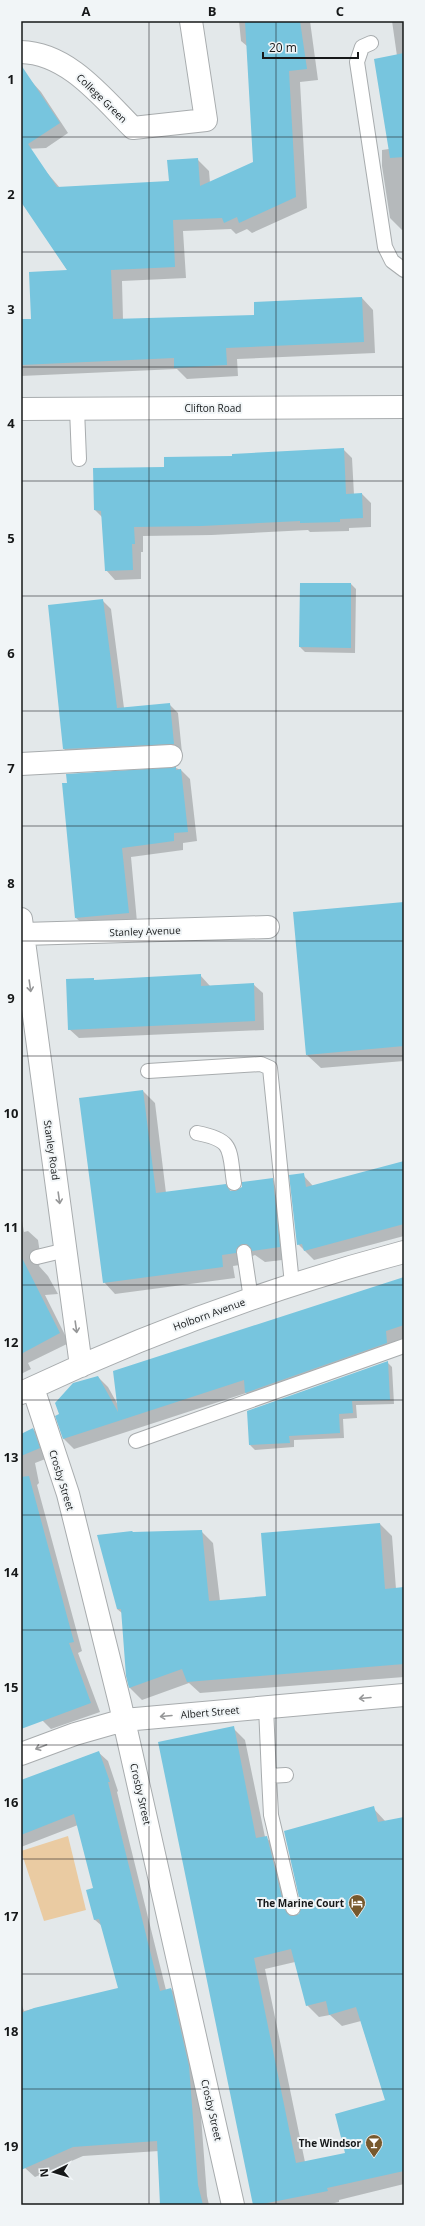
<svg xmlns="http://www.w3.org/2000/svg" width="425" height="2226" font-family="'Open Sans',sans-serif">
<rect width="100%" height="100%" fill="#e3e8ea"/>
<path fill="#eacba2" d="M68,1836L86,1910L44,1921L21,1851Z"/>
<path fill="#0003" fill-rule="evenodd" d="M239,21H310L318,80L300,82L307,208L252,233L247,229L236,234L231,229L183,231L186,278L122,281L123,320L255,316L362,298L373,310L375,353L237,359L238,376L187,379L177,369L21,376V320H32L68,271L21,200V177L43,168L60,188L170,182L198,160L209,171L210,183L254,163L247,46L241,41Z
M392,21H404V229L402,230L390,218L382,166V150L389,149L397,56Z
M32,82L41,92L68,133L46,148L25,149L21,145V90Z
M343,449L352,458L354,495L362,494L371,503V527L349,528V531L310,532L308,530L212,535L143,536V552H141V579L115,580L106,570L102,517L95,510L165,468L233,457Z
M351,584L356,589L355,653L305,652L300,647Z
M102,600L111,609L124,708L169,704L178,713L182,753L73,758L64,749Z
M176,768L181,770L190,779L197,841L183,843V850L131,857L137,922L86,927L76,918L63,784Z
M404,903V1061L321,1068L307,1055Z
M200,975L210,986L253,984L263,993L264,1030L79,1038L69,1029L93,979L95,981Z
M143,1091L155,1103L166,1193L225,1185L232,1192H236L243,1187L272,1179L284,1190L291,1259L265,1262L255,1255L250,1257L247,1264L233,1266L235,1278L115,1294L104,1282Z
M404,1162V1236L314,1260L298,1244L303,1175L313,1186Z
M21,1215L24,1232L28,1231L38,1240L41,1260L39,1266L48,1276L58,1294L45,1295L69,1343L28,1363L31,1369L21,1374Z
M404,1278V1338L396,1341L397,1353L256,1403L246,1393L74,1449L64,1439L57,1417L98,1377L108,1387L118,1405Z
M387,1362L392,1367L394,1404L356,1405L357,1418L343,1419L344,1438L294,1440V1447L255,1450L250,1445Z
M33,1429L42,1438L48,1458L35,1463L39,1483L37,1485L82,1651L78,1653L100,1712L51,1729L42,1720L21,1640V1436Z
M380,1524L392,1536L396,1589L404,1588V1677L200,1693L189,1683L142,1700L130,1688L127,1676L122,1613L117,1609L134,1533L201,1531L213,1543L220,1601L268,1597Z
M233,1728L245,1740L265,1837L279,1849L295,1916L300,1915L373,1808L386,1822L404,1818V2184L339,2200V2202L326,2205H254ZM295,1962L307,2005L319,2017L330,2015L342,2026L361,2021L386,2101L346,2154L305,2162L265,1969Z
M98,1752L108,1761L118,1791L117,1792L166,1990L171,1989L180,1998L198,2076L207,2196L209,2205H161L159,2151L83,2156L35,2177L25,2168L21,2157V2003L24,2011L119,1989L102,1926L95,1920L94,1888L78,1825L21,1847V1781Z"/>
<path fill="#77c5de" fill-rule="evenodd" d="M245,21H300L307,69L289,71L296,197L239,223L237,217L224,223L222,218L173,220L175,267L111,270L113,319L254,315V302L362,297L364,342L226,348L227,365L174,368V358L21,365V319H31L29,272L67,270L21,202V65L60,123L28,144L57,187L169,181L167,160L198,158L200,186L253,162Z
M404,53V157L390,158L374,59Z
M344,448L346,494L362,493L363,518L340,519V522L300,523V521L202,526L134,527L135,544H132L133,570L105,571L101,511L94,510L93,468L164,467V457L232,456V454Z
M300,583H351V648L299,647Z
M103,599L117,708L170,703L174,744L63,749L48,605Z
M176,767V770L181,769L188,832L174,833V841L122,848L129,913L75,918L62,783H67L66,774Z
M404,902V1046L306,1055L293,912Z
M201,974V986L254,983L255,1021L68,1030L66,979L94,978V980Z
M143,1090L156,1193L226,1184L230,1191H235L242,1187V1182L273,1178L280,1247L252,1251L247,1244H242L236,1249V1253L222,1255L223,1267L103,1283L79,1098Z
M404,1161V1224L304,1251L302,1244L297,1245L289,1175L304,1173L306,1187Z
M21,1256L60,1333L21,1354Z
M404,1277V1325L386,1331L387,1343L245,1393L244,1380L63,1439L55,1416L59,1414L55,1403L73,1383L98,1376L118,1412L113,1371Z
M388,1361L390,1400L352,1401L353,1413L339,1414L340,1433L289,1436L290,1443L249,1445L247,1411Z
M33,1428L40,1448L21,1456V1434Z
M29,1476L74,1642L69,1643L91,1703L21,1729V1477Z
M380,1523L385,1589L404,1587V1664L187,1682L182,1669L129,1688L126,1676L121,1609H117L97,1535L132,1531L133,1532L202,1530L209,1601L266,1596L261,1533Z
M234,1726L256,1838L267,1836L285,1910L290,1916L299,1914L301,1906L284,1831L374,1806L378,1822L404,1817V2171L327,2188L328,2191L257,2205H253L158,1742ZM291,1949L306,2006L326,2001L329,2015L356,2007L385,2100L335,2114L345,2153L296,2163L254,1958Z
M99,1751L110,1782H108L160,1991L171,1988L189,2066L198,2185L203,2205H160L157,2141L73,2147L21,2170V2013L34,2008L118,1988L99,1919L94,1920L86,1890L93,1888L74,1814L21,1835V1780Z"/>
<g fill="none" stroke-linecap="round" stroke-linejoin="round">
<defs>
<path id="lane" d="M371,43L362,47L357,62L385,247L392,261L404,270
M77,409L79,459
M148,1071L261,1064L270,1068L292,1284
M197,1133C234,1140 229,1149 234,1183
M244,1252L251,1299
M37,1257L66,1250
M136,1441L404,1346
M266,1707L269,1776L286,1775
M269,1776L271,1815L293,1908"/>
<path id="street" d="M21,52C68,53 102,97 133,128L206,120L191,21
M21,409L404,407
M21,764L171,756
M21,919L81,1366
M23,934L268,927
M33,1388L68,1494L120,1703L233,2205
M21,1393C144,1335 272,1287 404,1252
M21,1754L75,1734L124,1720L404,1695"/>
</defs>
<use href="#lane" stroke="#a8acae" stroke-width="16"/>
<use href="#street" stroke="#a8acae" stroke-width="24"/>
<use href="#lane" stroke="#fff" stroke-width="14"/>
<use href="#street" stroke="#fff" stroke-width="22"/>
</g>
<defs><path id="oneway-shaft" d="M-6 0H5M1.5-3L5.5 0L1.5 3" fill="none" stroke-width="1.6" stroke-linecap="round" stroke-linejoin="round"/></defs>
<g stroke="#969798">
<use href="#oneway-shaft" transform="translate(30 986) rotate(82)"/>
<use href="#oneway-shaft" transform="translate(59 1198) rotate(82)"/>
<use href="#oneway-shaft" transform="translate(76 1327) rotate(82)"/>
<use href="#oneway-shaft" transform="translate(365 1698) rotate(175)"/>
<use href="#oneway-shaft" transform="translate(166 1716) rotate(175)"/>
<use href="#oneway-shaft" transform="translate(41 1747) rotate(159)"/>
</g>
<path fill="none" stroke="#161819" stroke-width="1" stroke-opacity="0.55" d="M149,21V2205M276,21V2205M21,137H404M21,252H404M21,367H404M21,481H404M21,596H404M21,711H404M21,826H404M21,941H404M21,1056H404M21,1170H404M21,1285H404M21,1400H404M21,1515H404M21,1630H404M21,1745H404M21,1859H404M21,1974H404M21,2089H404"/>
<defs>
<symbol id="hotel-pin" viewBox="-11 -11 22 30"><path d="M0 17L-7.5 6A9.5 9.5 0 1 1 7.5 6Z" fill="#77592d" stroke="#f1f5f7"/><path d="M-6-4.5h1.5V1H6V5H4.5V3h-9V5H-6ZM-4 0a1.8 1.8 0 1 1 3.6 0ZM.5 0V-2.5h3Q6-2.5 6 0Z" fill="#fff"/></symbol>
<symbol id="bar-pin" viewBox="-11 -11 22 30"><path d="M0 17L-7.5 6A9.5 9.5 0 1 1 7.5 6Z" fill="#77592d" stroke="#f1f5f7"/><path d="M-6-5H6L.8 .8V4.5H3.5V6h-7V4.5H-.8V.8Z" fill="#fff"/></symbol>
</defs>
<g fill-rule="evenodd">
<use href="#hotel-pin" x="347" y="1893" width="20" height="27"/>
<use href="#bar-pin" x="364" y="2133" width="20" height="27"/>
</g>
<g text-anchor="middle" dominant-baseline="central" stroke-width="4" stroke-linejoin="round" paint-order="stroke">
<g font-size="10" fill="#161819" stroke="#f1f5f7">
<text transform="translate(102 98) rotate(44)">College Green</text>
<text x="213" y="408">Clifton Road</text>
<text transform="translate(145 931) rotate(-2)">Stanley Avenue</text>
<text transform="translate(52 1150) rotate(82)">Stanley Road</text>
<text transform="translate(209 1314) rotate(-20)">Holborn Avenue</text>
<text transform="translate(62 1480) rotate(73)">Crosby Street</text>
<text transform="translate(210 1712) rotate(-5)">Albert Street</text>
<text transform="translate(141 1794) rotate(77)">Crosby Street</text>
<text transform="translate(212 2110) rotate(77)">Crosby Street</text>
</g>
<g font-size="10" font-weight="bold" fill="#161819" stroke="#f1f5f7" text-anchor="end">
<text x="344" y="1903">The Marine Court</text>
<text x="361" y="2143">The Windsor</text>
</g>
</g>
<rect width="425" height="2226" fill="none" stroke="#f1f5f7" stroke-width="44"/>
<g transform="translate(54 2172) rotate(265)" stroke="#f1f5f7" stroke-width="3" paint-order="stroke">
<path d="M0-3L7 15L0 10L-7 15Z" fill="#161819"/>
<text y="-6" font-size="11" font-weight="bold" text-anchor="middle" fill="#161819">N</text>
</g>
<path d="M263 52v6h95v-6" fill="none" stroke="#161819" stroke-width="2"/>
<text x="269" y="52" font-size="12" fill="#161819" stroke="#f1f5f7" stroke-width="3" paint-order="stroke">20 m</text>
<rect x="22" y="22" width="381" height="2182" fill="none" stroke="#161819" stroke-width="1.5"/>
<g font-size="13" text-anchor="middle" font-weight="bold" fill="#161819">
<text x="86" y="16">A</text>
<text x="212" y="16">B</text>
<text x="340" y="16">C</text>
<text x="11" y="84">1</text>
<text x="11" y="199">2</text>
<text x="11" y="314">3</text>
<text x="11" y="428">4</text>
<text x="11" y="543">5</text>
<text x="11" y="658">6</text>
<text x="11" y="773">7</text>
<text x="11" y="888">8</text>
<text x="11" y="1003">9</text>
<text x="11" y="1118">10</text>
<text x="11" y="1232">11</text>
<text x="11" y="1347">12</text>
<text x="11" y="1462">13</text>
<text x="11" y="1577">14</text>
<text x="11" y="1692">15</text>
<text x="11" y="1807">16</text>
<text x="11" y="1921">17</text>
<text x="11" y="2036">18</text>
<text x="11" y="2151">19</text>
</g>
</svg>
